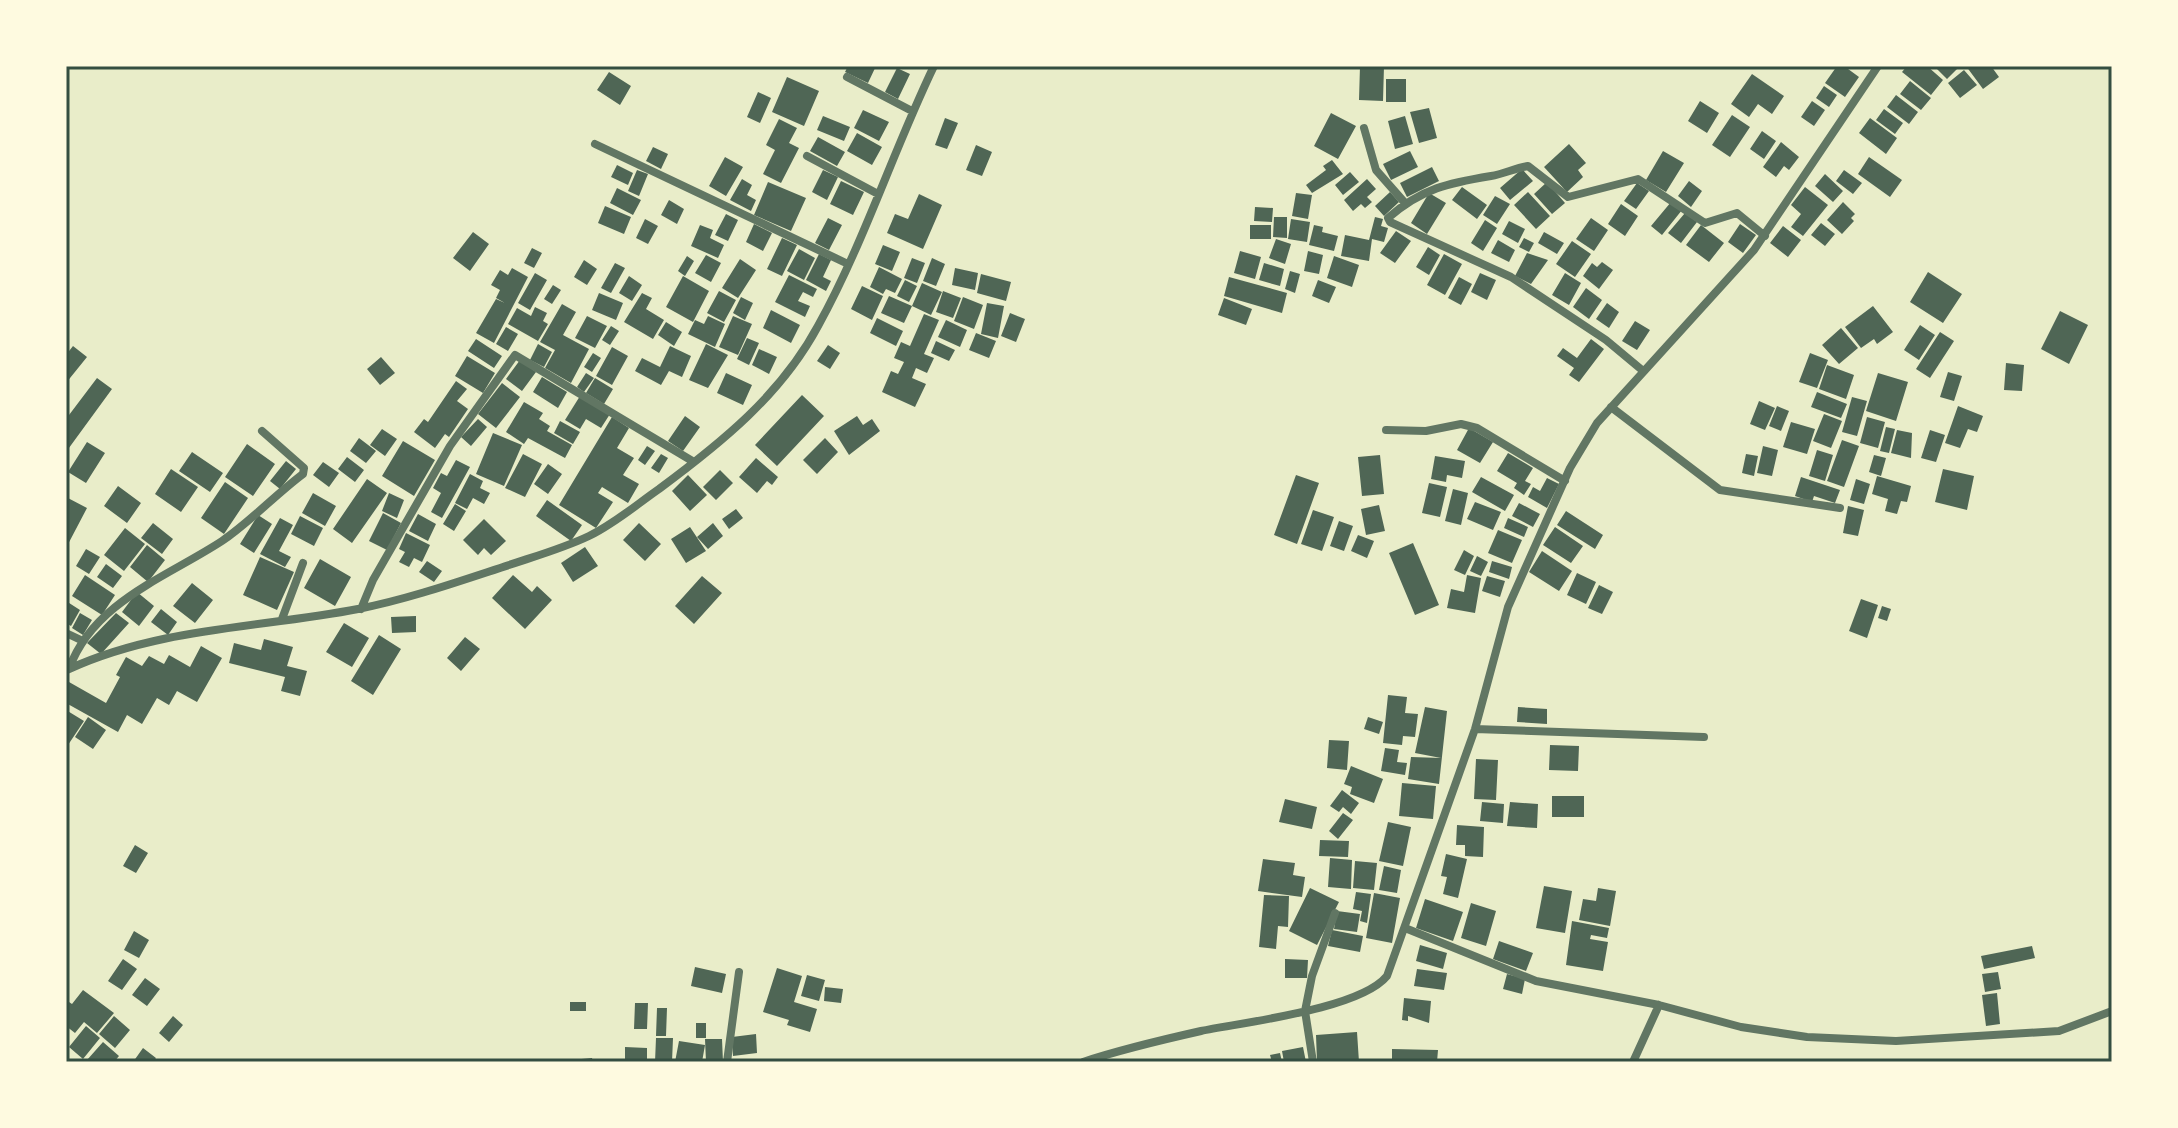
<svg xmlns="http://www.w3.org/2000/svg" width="2178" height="1128" font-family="'IBM Plex Serif',serif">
<rect width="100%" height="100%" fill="#e9edc9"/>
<path fill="#4f6655" d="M848,66H876L868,83L845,72Z
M1360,66H1384L1383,101L1359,100Z
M1837,66H1844L1859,77L1845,97L1825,83Z
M1907,66H1927L1943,80L1931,95L1902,72Z
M1934,66H1960L1947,79Z
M1966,66H1991L1999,77L1983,89Z
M897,68L910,74L898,99L885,92Z
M1964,70L1977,85L1960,98L1948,83Z
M609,72L631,86L620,105L597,90Z
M1752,74L1784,96L1772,114L1758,104L1749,117L1731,104Z
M787,77L819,91L804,126L772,112Z
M1386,79H1406V102H1386Z
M1910,81L1931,98L1921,110L1900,94Z
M1824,86L1837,95L1829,107L1816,98Z
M758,92L771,98L760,123L747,117Z
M1896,95L1918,112L1909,124L1887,107Z
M1700,101L1719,113L1707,133L1688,121Z
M1812,101L1825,110L1814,126L1801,117Z
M1429,108L1437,138L1419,143L1410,112Z
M1884,109L1903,123L1895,134L1876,120Z
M863,110L889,122L879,141L854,128Z
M1331,113L1356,126L1338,159L1314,146Z
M1732,115L1750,127L1730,157L1712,145Z
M823,116L850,127L844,141L817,130Z
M1405,116L1413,144L1395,149L1388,121Z
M945,118L958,123L947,149L935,145Z
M1870,118L1897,138L1886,154L1859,133Z
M779,119L797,128L789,143L799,148L781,183L763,174L775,150L766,145Z
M1762,131L1776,141L1764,159L1750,149Z
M857,133L882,147L872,165L847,151Z
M818,137L845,152L837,166L810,151Z
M1781,142L1799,157L1789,170L1784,166L1776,177L1763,167Z
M1569,144L1586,163L1578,170L1583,177L1567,192L1544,167Z
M976,145L992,152L982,176L966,170Z
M653,147L668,154L661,169L646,161Z
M1410,151L1418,167L1391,180L1383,164Z
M1663,151L1684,163L1666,192L1646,180Z
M725,157L743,167L726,196L709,186Z
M1869,157L1902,180L1890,197L1858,174Z
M1332,160L1343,174L1312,193L1306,185L1326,170L1323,166Z
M617,165L633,173L628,185L611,177Z
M1432,167L1439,181L1407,197L1400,183Z
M1522,169L1533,181L1510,200L1500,188Z
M637,170L648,174L639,196L628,191Z
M823,170L838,177L827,200L812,192Z
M1844,170L1862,183L1853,194L1836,181Z
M1350,172L1359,182L1343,195L1335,185Z
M1825,174L1843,191L1833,202L1815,186Z
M742,179L752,185L747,195L756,200L751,211L730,200Z
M1367,179L1376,189L1367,197L1372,202L1365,208L1361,204L1353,211L1344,200Z
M841,181L864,192L853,215L830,204Z
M1689,181L1702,191L1691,207L1678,196Z
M768,182L806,198L791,231L754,215Z
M1547,182L1565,203L1552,214L1534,194Z
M1637,183L1649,191L1636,209L1624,201Z
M1462,187L1487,205L1477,219L1452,200Z
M1805,187L1828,205L1803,236L1791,227L1801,214L1791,205Z
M617,188L641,200L633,215L610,203Z
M1390,192L1399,202L1384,216L1375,206Z
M1528,192L1550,216L1536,229L1514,205Z
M1296,193L1312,195L1308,219L1292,216Z
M1429,193L1446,203L1427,234L1411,223Z
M919,194L942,205L923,249L887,233L895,214L908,219Z
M1495,196L1510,204L1497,224L1483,215Z
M669,200L684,209L677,224L661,215Z
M1671,202L1682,210L1662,235L1651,226Z
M1843,202L1855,214L1851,218L1854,221L1842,234L1827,220Z
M1621,204L1638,216L1625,236L1608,224Z
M605,206L631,217L624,234L598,223Z
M1255,207L1273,208L1272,222L1254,221Z
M1685,213L1697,222L1681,243L1668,233Z
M726,214L738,220L728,241L715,235Z
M1274,217H1287V238L1273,237Z
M1375,217L1383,219L1381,226L1388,228L1384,242L1372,239L1369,261L1341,256L1345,235L1369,240Z
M828,218L842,225L829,250L815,243Z
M1591,218L1608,230L1594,251L1576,239Z
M645,219L658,226L648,244L636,238Z
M1291,219L1310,222L1307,242L1288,239Z
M1485,220L1497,228L1483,251L1471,243Z
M1509,221L1525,229L1518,243L1502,234Z
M1821,223L1835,234L1825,246L1811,235Z
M754,224L772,233L763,251L746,242Z
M1740,224L1756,235L1743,253L1728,242Z
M700,225L713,230L710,238L724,245L718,258L691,246Z
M1250,225H1271V239H1250Z
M1314,225L1323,227L1322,232L1338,236L1334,251L1309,245Z
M1701,225L1724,243L1709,262L1686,245Z
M1783,226L1801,240L1788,257L1770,243Z
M1396,231L1411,241L1395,263L1380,253Z
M473,232L489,244L470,271L453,258Z
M1544,232L1564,243L1557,254L1538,243Z
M782,238L797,245L782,276L767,269Z
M1524,238L1534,243L1529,252L1519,247Z
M1276,239L1291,244L1285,264L1269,258Z
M1498,240L1515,250L1509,262L1491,253Z
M1572,241L1591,254L1575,277L1556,264Z
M883,245L900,252L892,271L875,264Z
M1428,247L1440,255L1429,275L1416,267Z
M532,248L542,253L534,268L524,263Z
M799,249L815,258L804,280L787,271Z
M1240,251L1261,257L1255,279L1234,273Z
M1308,251L1323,255L1319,274L1304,271Z
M1527,253L1548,260L1531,284L1515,276Z
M819,254L831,260L823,277L831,281L826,291L806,280Z
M1444,254L1462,264L1445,295L1427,285Z
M706,255L721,263L711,282L695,273Z
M687,256L694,261L685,276L678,271Z
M1334,256L1359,265L1352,287L1327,278Z
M912,258L925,263L917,283L904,278Z
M932,258L945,264L936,286L923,281Z
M740,259L756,270L738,298L722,288Z
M584,260L597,269L587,285L574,277Z
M1602,262L1613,270L1599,289L1583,276L1592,263L1597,267Z
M615,263L625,268L611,293L601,288Z
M1264,263L1284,269L1280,286L1259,280Z
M879,267L902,279L895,293L886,289L883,294L870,287Z
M512,268L528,277L494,343L476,333L496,299L505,303L496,298L500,290L491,285L500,270L508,275Z
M955,268L978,273L975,290L952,285Z
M1290,271L1300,274L1295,293L1285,289Z
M1928,272L1962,294L1943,323L1910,302Z
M535,273L547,280L530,310L518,303Z
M1480,273L1496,280L1487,300L1471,292Z
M1565,273L1581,283L1569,305L1552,295Z
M981,274L1011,282L1006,301L977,293Z
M789,275L817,289L813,297L803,292L798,301L810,306L805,317L775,302Z
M629,276L642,285L632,301L619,293Z
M683,276L709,291L693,322L666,307Z
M1229,277L1287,293L1282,313L1224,296Z
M1459,277L1472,284L1461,305L1448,298Z
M905,280L917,286L909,302L897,296Z
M1318,280L1336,287L1329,303L1312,296Z
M922,283L942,292L931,315L912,306L904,323L881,313L889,296L912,306Z
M553,285L561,290L552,304L544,299Z
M862,286L883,296L872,320L851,309Z
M1586,288L1602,300L1589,319L1573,307Z
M719,291L736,300L724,322L707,313Z
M943,291L961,298L953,318L936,312Z
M599,293L623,303L616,320L592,310Z
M642,293L652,298L646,309L664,320L653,339L624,322Z
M741,297L753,303L745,320L733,313Z
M963,297L983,305L974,329L954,321Z
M1224,298L1252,309L1246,325L1218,315Z
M987,303L1004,306L998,338L981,334Z
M1607,303L1619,312L1609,328L1596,319Z
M562,304L576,312L563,335L589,349L571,383L545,368L555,350L540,342Z
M1873,306L1893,332L1877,344L1874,339L1861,348L1845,327Z
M535,307L547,313L543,321L548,324L538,341L508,324L517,308L531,316Z
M771,310L800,325L791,343L763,328Z
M2060,311L2088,325L2069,364L2041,349Z
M1010,313L1025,319L1016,342L1001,336Z
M924,314L939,320L924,354L934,358L927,373L916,368L912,378L926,384L915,407L882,392L891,371L898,374L904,362L894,358L901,342L910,346Z
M587,316L607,326L595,348L575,338Z
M708,316L725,324L715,347L688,334L695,320L704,324Z
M733,316L752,324L738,355L719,347Z
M877,318L903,331L896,346L870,333Z
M946,320L967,330L960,347L938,337Z
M1635,321L1650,330L1637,350L1622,341Z
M666,322L682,332L674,346L658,335Z
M1920,325L1935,335L1919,360L1904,350Z
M611,326L619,331L610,345L602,340Z
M506,327L518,334L508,351L496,344Z
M1841,328L1858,348L1839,364L1822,345Z
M1940,332L1954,341L1930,378L1916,369Z
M976,333L996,341L989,358L969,350Z
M747,338L759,343L749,365L737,359Z
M476,339L502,356L494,368L468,351Z
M1591,339L1604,349L1579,382L1569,375L1574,368L1557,356L1563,348L1577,358Z
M936,341L955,350L949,361L931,353Z
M538,344L552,352L544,367L530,360Z
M706,344L728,355L708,388L689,380Z
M828,345L840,353L830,369L817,361Z
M73,346L87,357L66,383V355Z
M670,346L691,356L682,377L669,371L661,385L635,371L642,358L660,367Z
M612,347L628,356L612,385L596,376Z
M759,349L777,357L769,374L752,365Z
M593,353L601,358L592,372L584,367Z
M1810,353L1828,360L1817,388L1799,382Z
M467,356L495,373L483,393L455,376Z
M381,357L395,373L380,385L367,369Z
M520,360L536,372L522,391L506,379Z
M2006,363L2024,365L2022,391L2004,390Z
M1827,365L1854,375L1846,399L1819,389Z
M1948,372L1962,376L1954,401L1940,397Z
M586,373L594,378L584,392L577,387Z
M726,373L752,385L743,405L717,393Z
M1878,373L1908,382L1896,421L1866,411Z
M542,377L567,392L558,408L533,392Z
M97,378L112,389L66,452V419Z
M595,378L613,389L604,404L586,393Z
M456,381L467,389L457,401L468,409L449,437L445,434L435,448L414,432L424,419L428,422Z
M502,383L520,397L496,428L478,414Z
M1817,392L1847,404L1841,418L1811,407Z
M802,395L824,416L777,466L755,445Z
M580,396L610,414L601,428L586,419L580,429L565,420Z
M1852,397L1867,401L1857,436L1842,432Z
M1759,401L1775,408L1765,430L1750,424Z
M524,402L543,413L539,419L550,426L547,431L572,445L565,458L528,438L524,444L506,432Z
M1777,406L1789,411L1781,431L1769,426Z
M1958,406L1983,416L1977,432L1968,429L1960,448L1945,443Z
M1824,414L1842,421L1831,448L1813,441Z
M685,416L700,427L683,451L668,441Z
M857,416L863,425L872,419L880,431L849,455L834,431Z
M612,417L629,428L617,448L634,458L623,475L639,484L628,503L602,487L598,493L613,502L596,528L559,505Z
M1867,417L1885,422L1878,448L1860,443Z
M478,419L487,427L471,446L461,437Z
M560,421L580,432L573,444L554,433Z
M1791,422L1815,429L1807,454L1783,447Z
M1886,427L1895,429L1889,453L1880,451Z
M1469,428L1493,442L1480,463L1457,450Z
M382,429L397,439L385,456L370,445Z
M1897,430L1912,433L1911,458L1891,453Z
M1930,430L1945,435L1936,462L1921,458Z
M493,433L522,445L504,486L476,474Z
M359,438L376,451L366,463L350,451Z
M825,438L838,452L817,474L803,460Z
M1842,440L1859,446L1844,487L1827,481Z
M403,441L435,460L414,496L382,476Z
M87,442L105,453L86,483L68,472Z
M247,444L275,464L253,496L225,477Z
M647,446L655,451L645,465L638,460Z
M1763,446L1778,450L1772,476L1757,473Z
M1817,450L1833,455L1825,481L1809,476Z
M192,452L223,473L210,492L179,471Z
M1508,453L1533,468L1525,481L1531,484L1524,495L1514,488L1517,483L1497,471Z
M523,454L542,464L525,497L505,488Z
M661,454L668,458L659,473L651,468Z
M1746,454L1758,456L1754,476L1742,473Z
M1380,455L1384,494L1362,496L1358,457Z
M1874,455L1886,458L1881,476L1869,472Z
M1435,456L1465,461L1462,478L1447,475L1446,482L1431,479Z
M347,457L364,470L355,482L338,469Z
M756,458L778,477L772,485L767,481L757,493L739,477Z
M456,460L470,467L442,518L431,512L441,493L433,488L441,473L447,476Z
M286,461L296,469L280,489L270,481Z
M323,462L339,473L329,487L313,475Z
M548,464L562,474L548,494L534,484Z
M171,469L198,487L181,512L155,494Z
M1943,469L1974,476L1967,510L1935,502Z
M720,470L733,483L716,500L703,487Z
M470,474L483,481L480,488L490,493L484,504L473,498L467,509L455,503Z
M688,475L707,495L690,511L672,491Z
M1296,475L1319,483L1297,544L1274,535Z
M1877,476L1911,486L1907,502L1901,501L1897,514L1885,511L1888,499L1872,494Z
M1481,477L1514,495L1505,511L1472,492Z
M1801,477L1840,490L1835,503L1814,496L1812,502L1795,496Z
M1547,478L1559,484L1547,508L1528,497L1533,487L1540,491Z
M367,479L387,493L352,543L333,529Z
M1856,479L1870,484L1864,504L1850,500Z
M225,482L248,498L224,534L201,518Z
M1429,483L1447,487L1440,517L1422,513Z
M118,486L141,503L127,523L104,506Z
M1453,489L1468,493L1461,525L1445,521Z
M313,493L336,506L325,526L302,513Z
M389,493L404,500L397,518L382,511Z
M66,497L87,508L66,548Z
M547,500L582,525L571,541L536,516Z
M1475,502L1501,512L1493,530L1467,519Z
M1519,503L1540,514L1533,527L1512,516Z
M455,504L466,511L454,531L443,524Z
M1379,505L1385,531L1366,535L1361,509Z
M1848,506L1864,510L1858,536L1843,533Z
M736,509L743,518L729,529L722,519Z
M1313,510L1334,517L1322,551L1301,544Z
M1566,511L1603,535L1595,549L1557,525Z
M383,513L401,523L387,550L369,541Z
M418,514L436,524L428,541L409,531Z
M258,515L272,524L254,553L240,544Z
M300,516L323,528L314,546L291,534Z
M280,518L293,525L279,551L291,557L285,567L260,554Z
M1508,518L1528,527L1524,537L1504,528Z
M484,519L506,541L491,555L484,548L478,555L463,540Z
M1339,521L1353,526L1344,551L1330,546Z
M153,523L173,539L162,554L141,538Z
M639,523L661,544L645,561L623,540Z
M713,523L723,536L708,549L697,537Z
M690,527L706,551L686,563L671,539Z
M1555,527L1583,546L1571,563L1543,545Z
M125,528L145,544L124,571L104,555Z
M1498,530L1522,540L1512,563L1488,553Z
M406,533L430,545L422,562L414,558L409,567L399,562L405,552L399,549Z
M1358,535L1374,541L1367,558L1351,551Z
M1413,543L1439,605L1415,615L1389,553Z
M147,545L165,560L148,582L130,567Z
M585,547L598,566L573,582L561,563Z
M86,549L100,557L89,574L76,566Z
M1464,550L1474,556L1465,575L1454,570Z
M1542,551L1572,571L1559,591L1529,572Z
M1477,556L1488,562L1481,576L1470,571Z
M260,557L294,572L277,610L243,595Z
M320,559L351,577L335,606L304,588Z
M427,561L442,571L434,582L419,572Z
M1492,561L1512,567L1509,579L1489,572Z
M106,564L122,576L113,588L97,577Z
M1577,573L1596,582L1586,604L1567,595Z
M85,575L115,595L102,615L72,596Z
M513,575L532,592L537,586L552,600L525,629L492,598Z
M1467,575L1481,578L1475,613L1447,608L1451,589L1464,592Z
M702,576L722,593L694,624L675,606Z
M1487,576L1505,581L1500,597L1482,591Z
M192,583L213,600L195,623L173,606Z
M1599,585L1613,592L1602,614L1588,608Z
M137,592L154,606L139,626L122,612Z
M1861,599L1878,605L1867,638L1849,631Z
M66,601L80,610L71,626L66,623Z
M1882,606L1891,609L1887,621L1878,618Z
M161,609L177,622L168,635L151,622Z
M80,613L92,620L83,635L72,628Z
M116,613L129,623L101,654L87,643Z
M416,616V632L392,633L391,617Z
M344,623L369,638L352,667L326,652Z
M379,635L401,649L373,695L351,681Z
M465,637L480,649L461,671L447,658Z
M264,639L293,647L287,666L307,671L300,696L281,691L285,677L229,663L234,643L261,650Z
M201,646L222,658L197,702L177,691L169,705L157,698L142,724L127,715L118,732L66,703L69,682L106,703L120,677L116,675L126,657L142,666L149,656L164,664L169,655L190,667Z
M1388,695L1407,697L1405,713L1418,714L1415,737L1403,736L1402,745L1383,743Z
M1425,707L1447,711L1439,784L1408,779L1411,757L1441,758L1415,753Z
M1518,707L1547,709V724L1517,722Z
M66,710L84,721L66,748Z
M88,717L106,730L93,749L75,737Z
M1368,717L1383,722L1379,734L1364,729Z
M1329,740L1349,741L1347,770L1327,768Z
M1550,745L1579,746L1578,771L1549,770Z
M1385,748L1399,750L1397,762L1407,763L1405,775L1381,771Z
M1476,759L1498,760L1496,800L1474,799Z
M1351,766L1383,779L1374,803L1350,794L1352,787L1344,784Z
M1402,783L1436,786L1433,819L1399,816Z
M1342,790L1359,803L1351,814L1343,807L1339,812L1330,806Z
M1552,796H1584V817H1552Z
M1285,799L1317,807L1312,829L1279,822Z
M1482,802L1504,804L1503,823L1480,821Z
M1510,802L1538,804L1537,828L1507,826Z
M1343,813L1353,820L1338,839L1329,831Z
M1388,822L1411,827L1403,866L1379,861Z
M1457,825L1484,827L1483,857L1465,856V845H1456Z
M1320,840L1349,841L1348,857L1319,856Z
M135,845L148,853L136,873L123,866Z
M1446,854L1467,859L1458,898L1443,894L1447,877L1441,876Z
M1330,858L1352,860L1351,889L1328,887Z
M1263,859L1295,863L1293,875L1305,877L1302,897L1258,891Z
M1355,861L1377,863L1374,890L1353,888Z
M1384,866L1401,870L1397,893L1379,890Z
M1544,886L1572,891L1565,933L1536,928Z
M1310,888L1339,902L1317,945L1289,931Z
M1598,888L1616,891L1610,926L1579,920L1583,899L1596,901Z
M1356,892L1371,894L1367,923L1360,921L1362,911L1353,909Z
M1374,893L1400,898L1392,943L1366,938Z
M1264,895L1289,896L1288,927L1278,926L1276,949L1259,947Z
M1425,899L1463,912L1453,941L1416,928Z
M1471,903L1496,911L1486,946L1461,938Z
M1337,911L1360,914L1357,932L1334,929Z
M1572,921L1609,928L1607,938L1591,935L1590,939L1608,942L1603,971L1566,965Z
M1332,930L1363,936L1360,952L1328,946Z
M134,931L149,940L139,958L124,950Z
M1499,941L1533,953L1526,971L1493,959Z
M1420,945L1447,953L1443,969L1416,961Z
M2032,946L2035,958L1984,969L1981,956Z
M123,959L137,969L122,990L108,981Z
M1285,959L1308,960L1307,978H1285Z
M695,967L726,974L722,993L691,986Z
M777,968L802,976L794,1002L817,1009L810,1032L787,1025L789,1020L763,1012Z
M1417,969L1447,973L1444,990L1414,986Z
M1998,972L2001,989L1985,992L1982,974Z
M1507,974L1525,979L1522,994L1503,989Z
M807,975L825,980L819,1001L801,996Z
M145,978L160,989L147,1006L132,995Z
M825,987L843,989L841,1003L824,1001Z
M83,990L114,1013L97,1033L84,1022L75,1033L66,1026V1000L72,1004Z
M1997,993L2000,1024L1986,1026L1982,995Z
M1404,998L1431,1001L1429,1023L1408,1016V1021L1402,1020Z
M570,1002H586V1011H570Z
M635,1003H648L647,1029H634Z
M657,1008H667L666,1036H656Z
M114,1016L130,1030L115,1048L99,1034Z
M173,1016L183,1025L169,1042L159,1033Z
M696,1023H706V1038H696Z
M86,1026L100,1038L83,1059L69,1047Z
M1357,1032L1359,1062H1317L1316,1035Z
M756,1034L757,1053L733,1056L732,1037Z
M656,1038H673L672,1062H655Z
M705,1039H722L723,1062H706Z
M679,1041L705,1045L702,1062H675Z
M103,1042L119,1056L114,1062H89L87,1060Z
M625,1047L647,1048V1062H625Z
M1303,1047L1306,1062H1284L1282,1051Z
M143,1048L156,1058L153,1062H133Z
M1392,1049L1438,1050L1437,1062H1392Z
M1280,1053L1282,1062H1272L1270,1055Z
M592,1058L593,1062H571V1060Z"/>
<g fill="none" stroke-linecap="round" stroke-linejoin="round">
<path stroke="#617663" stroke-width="8" d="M847,77L912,111
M1364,128L1376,170L1405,203
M595,144L848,264
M807,156L878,194
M1642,370L1606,340L1511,277L1390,222L1388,218C1422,188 1449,183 1491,176C1504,174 1515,168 1528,166L1568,197L1638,179L1705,223L1737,213L1765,236
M1611,407L1720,490L1840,508
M1386,430L1426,431L1461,424L1477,428L1565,481
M361,609L373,580L450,446L515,355L694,462
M282,619L303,563
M66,633L83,641
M69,669C161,627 261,628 358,609C409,599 460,581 509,565C536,556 564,548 589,536C614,524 636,505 659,489C721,443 781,395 818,326C864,243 893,151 934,66
M69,669C93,602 167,577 222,541C250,522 275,495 303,474L304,468L262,431
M1475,729L1704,737
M1405,928L1536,981L1659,1005L1741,1027L1807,1037L1896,1041L2059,1031L2112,1011
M727,1062L739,972
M1083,1062C1122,1049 1161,1040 1201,1031C1245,1022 1360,1009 1387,976L1475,729L1508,607L1570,468L1597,423L1754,250L1878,66
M1313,1062L1305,1011L1312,976L1335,913
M1633,1062L1659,1005"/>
</g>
<rect width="2178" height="1128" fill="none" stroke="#fefae0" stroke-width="136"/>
<rect x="68" y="68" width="2042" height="992" fill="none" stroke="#344e41" stroke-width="3"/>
</svg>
